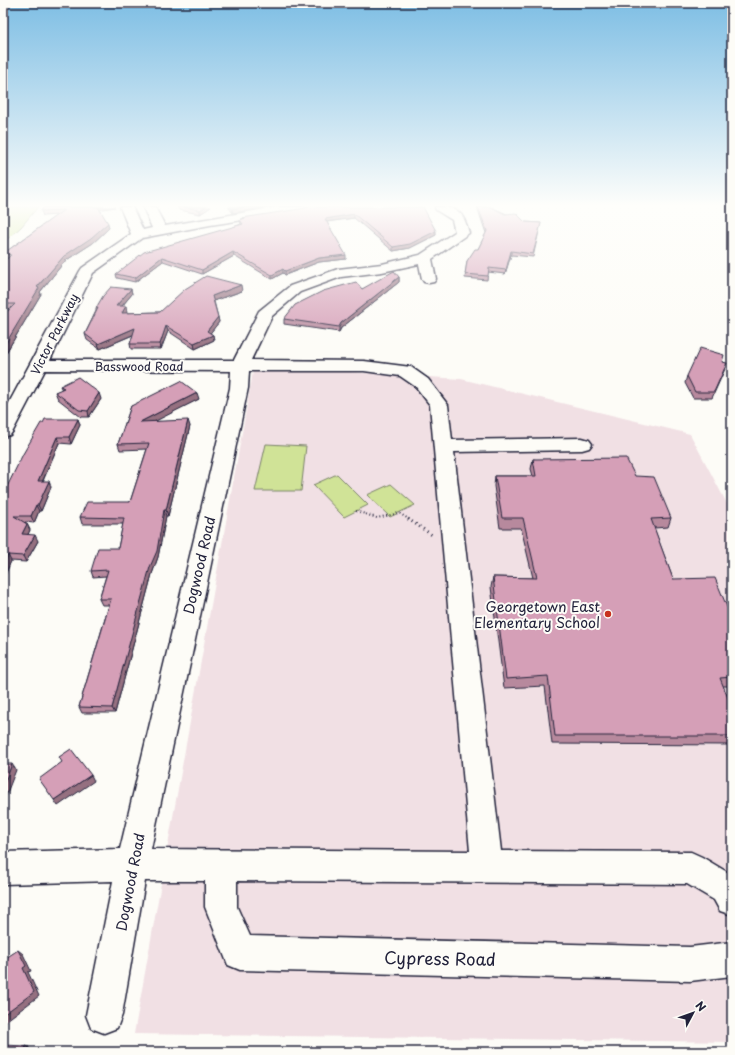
<svg xmlns="http://www.w3.org/2000/svg" width="735" height="1055" font-family="'Playpen Sans',sans-serif">
<rect width="100%" height="100%" fill="#fdfcf7"/>
<filter id="ink" filterUnits="userSpaceOnUse"><feTurbulence type="fractalNoise" baseFrequency=".025" numOctaves="2"/><feDisplacementMap in="SourceGraphic" scale="8" xChannelSelector="R" yChannelSelector="G"/><feConvolveMatrix kernelMatrix="1 2 1 2 8 2 1 2 1" color-interpolation-filters="sRGB"/></filter>
<g filter="url(#ink)">
<path fill="#f1e0e4" d="M254,366L461,379L690,434L732,513V1042L134,1034Z"/>
<path fill="#d0e397" stroke="#798269" d="M3,207H38L21,227L3,243Z
M266,444L306,446L301,491H255Z
M337,474L368,505L344,517L313,485Z
M391,484L415,505L390,517L367,495Z"/>
<g fill="none" stroke-linecap="round" stroke-linejoin="round">
<defs>
<path id="minor" d="M120,207H132L143,230L152,228L143,207H155L165,226L277,207H307L306,210L301,211L210,225L142,238L93,273L50,360H234L259,311L290,286L338,269L382,264L420,255L455,232L452,220L436,210L435,207C458,207 463,211 469,233L432,259L436,279L434,282L429,283L424,282L422,279L419,264L382,272L341,277L300,292L272,316L251,360L364,361L411,367L428,379L448,405L452,440L582,438L589,440L592,444L589,448L582,450L454,452L501,851L691,852L702,857L732,875V915L720,911L714,900L687,884L237,881V907L250,936L690,947L732,942V976L690,981L240,970L228,965L205,907V881H145L122,1015L117,1028L104,1033L91,1028L86,1015L113,881L3,884V852L120,849L230,388L231,371L45,370L13,431L10,435L3,437V414L80,271L82,268L131,234ZM249,371H364L400,376L416,387L430,405L470,851L151,849L248,388Z"/>
</defs>
<use href="#minor" stroke="#22223b" stroke-width="3"/>
<path stroke="#22223b" stroke-width="2" stroke-dasharray="1 2.5" stroke-linecap="butt" d="M356,511L377,518L399,513L410,520"/>
<path stroke="#22223b" stroke-width="3" stroke-dasharray="1 3.5" stroke-linecap="butt" d="M408,519L432,535"/>
<use href="#minor" fill="#fdfcf7" fill-rule="evenodd"/>
</g>
<path fill="#b7899d" stroke="#22223b" d="M44,207H115L100,209L109,228L93,243L65,261L40,292L41,294L4,356L5,357L3,360L10,309H6L4,306H3V263L8,258H6L4,253L57,215L43,216L41,211Z
M177,207H211L200,214L179,210Z
M228,207H269L233,213Z
M423,207L436,235L410,248L393,251L354,218L327,222L346,259L319,262L285,275L283,273L272,279L234,256L202,274L163,261L135,282L117,278L116,274L241,224L240,220L242,219V218Z
M477,207H491L525,222L541,223L533,257L511,255L505,274L488,272L487,280L465,278L467,261L478,249L486,233Z
M399,277V282L341,328L339,332L284,324V319L362,289Z
M131,289L132,294L122,306L127,312L126,313L160,312L242,291L214,301L219,322L210,333L213,335L214,340L195,349L168,331L161,349H131L130,344L133,335L100,349L87,340L85,334L96,311V308Z
M722,362L725,369L712,398H693L685,383L687,376Z
M60,386L101,399L89,417H81L58,399L55,392L62,390Z
M199,399L154,421L190,426L168,516H166L158,557L152,574L115,713H82L79,707L109,605H102L99,599L106,576L93,577L91,571L118,548L123,524H82L80,517L130,502L147,449L120,450L118,444L131,406Z
M78,419L80,425L71,444L59,443L43,481L51,487L41,511H39L34,523L25,522L27,524L30,530L28,534L38,541L26,562L11,561L3,580L23,454Z
M533,459L635,476L671,518L668,527L654,528L673,579L732,619V686H723L732,708V745L552,744L545,686L504,688L491,587L493,577L533,578L521,528H500L494,486L495,476H533L531,469Z"/>
<path fill="#956f80" stroke="#22223b" d="M97,207H115L98,210Z
M205,207H211L200,214V210Z
M247,207H269L233,213L232,209Z
M354,214V218L325,222V219Z
M108,223L109,228L93,243L65,261L40,292L41,294L4,356L5,357L3,360V348L37,287L64,256Z
M436,231V235L410,248L393,251V247Z
M511,251V255L505,274L506,270Z
M233,252L234,256L202,274V270Z
M346,255V259L319,262L285,275V271L319,258Z
M162,257L163,261L135,282V278Z
M283,269V273L272,279V275Z
M399,277V282L341,328L339,332V327L341,323Z
M241,285L242,291L213,301L212,296Z
M131,289L132,294L117,312L116,306Z
M126,306L127,312L124,318L122,313Z
M218,317L219,322L208,336L207,331Z
M166,326L168,331L161,349L160,344Z
M135,328L137,333L100,349L98,344Z
M213,335L214,340L195,349L194,343Z
M99,393L101,399L89,417L88,411Z
M197,393L199,399L142,428L140,422Z
M78,419L80,425L71,444L69,437Z
M188,420L190,426L168,516L166,510Z
M57,437L59,443L40,487L38,481Z
M49,481L51,487L41,511L38,505Z
M36,505L39,511L34,523L31,516Z
M164,510L166,516L158,557L152,574L115,713L112,708Z
M27,524L30,530L25,541L22,534Z
M35,535L38,541L26,562L23,556Z
M8,555L11,561L3,580V566Z
M5,713L7,716L3,728V718Z
M12,764L16,770L3,803V786Z
M91,775L94,781L58,806L54,800Z
M18,950L23,954L31,971L28,972L39,996L3,1023V1015L23,968Z
M26,1046L29,1047L28,1052H25Z"/>
<path fill="#d59fb7" stroke="#22223b" d="M44,207H98L108,223L91,238L64,256L37,287L39,288L3,348V316L15,304H4L6,301H3V263L11,255L4,253L64,210L41,211Z
M182,207H205L200,210Z
M230,207H247L232,209Z
M307,207H423L436,231L410,244L393,247L354,214L325,219L346,255L319,258L285,271L283,269L272,275L233,252L202,270L162,257L135,278L116,274L144,252L243,224L240,220L245,218H242L306,208Z
M478,207H491L505,214L516,213L525,222L541,223L533,254L511,251L506,270L489,268L488,276L465,274L467,261L475,249H478L487,231Z
M394,271L399,277L341,323L339,327L284,319L295,305L323,291L356,282L362,289Z
M206,276L241,285L212,296L218,317L207,331L213,335L194,343L166,326L160,344H130L135,328L98,344L85,334L98,308H96L103,296L111,287L131,289L116,306H126L122,313L160,312L185,289Z
M700,348L724,355L722,362L727,363L714,392H695L687,376Z
M78,377L99,393L88,411L79,410L55,392L64,388L60,386Z
M181,381L197,393L140,422L188,420L166,510H164L157,551L150,567L112,708L79,707L111,599H99L108,570L91,571L98,548H118L124,518L80,517L87,502H130L149,443L118,444L131,406Z
M45,419H78L69,437H57L38,481H49L38,505H36L31,516H14L27,524L22,534L35,535L23,556L8,555L3,566V495L23,454L41,423H43Z
M626,458L635,476L654,477L671,518L651,519L673,579L715,578L732,619V677L720,678L732,708V736H555L548,676L506,679L493,577L537,578L523,518H502L495,476H536L533,459Z
M71,749L91,775L54,800L39,779L62,762L59,757Z
M3,764H12L3,786Z
M18,950L26,966L23,968L34,992L3,1015V960Z
M3,1045L26,1046L25,1052H3Z"/>
</g>
<linearGradient id="sky" x2="0" y2="1"><stop stop-color="#7ebee4"/><stop offset="0.58" stop-color="#fefefb"/><stop offset="1" stop-color="#fefefb" stop-opacity="0"/></linearGradient>
<rect width="735" height="354" fill="url(#sky)"/>
<circle fill="#c8321e" stroke="#fdfcf7" stroke-width="1.5" cx="608" cy="614" r="4"/>
<g text-anchor="middle" dominant-baseline="central" stroke-width="4" stroke-linejoin="round" paint-order="stroke">
<g font-size="12" fill="#22223b" stroke="#fdfcf7">
<text transform="translate(54 334) rotate(-63)">Victor Parkway</text>
<text x="139" y="366">Basswood Road</text>
</g>
<g font-size="14" fill="#22223b" stroke="#fdfcf7">
<text transform="translate(199 565) rotate(-77)">Dogwood Road</text>
<text transform="translate(130 882) rotate(-79)">Dogwood Road</text>
</g>
<g font-size="14" fill="#22223b" stroke="#fdfcf7" text-anchor="end">
<text x="600" y="606">Georgetown East<tspan x="600" dy="16">Elementary School</tspan></text>
</g>
<g font-size="17" fill="#22223b" stroke="#fdfcf7">
<text transform="translate(440 958) rotate(1)">Cypress Road</text>
</g>
</g>
<rect width="735" height="1055" fill="none" stroke="#fdfcf7" stroke-width="16"/>
<rect x="8" y="8" width="719" height="1039" fill="none" stroke="#22223b" stroke-width="1.5" filter="url(#ink)"/>
<g transform="translate(693 1013) rotate(49)" stroke="#fdfcf7" stroke-width="3" paint-order="stroke">
<path d="M0-3L7 15L0 10L-7 15Z" fill="#22223b"/>
<text y="-6" font-size="11" font-weight="bold" text-anchor="middle" fill="#22223b">N</text>
</g>
</svg>
